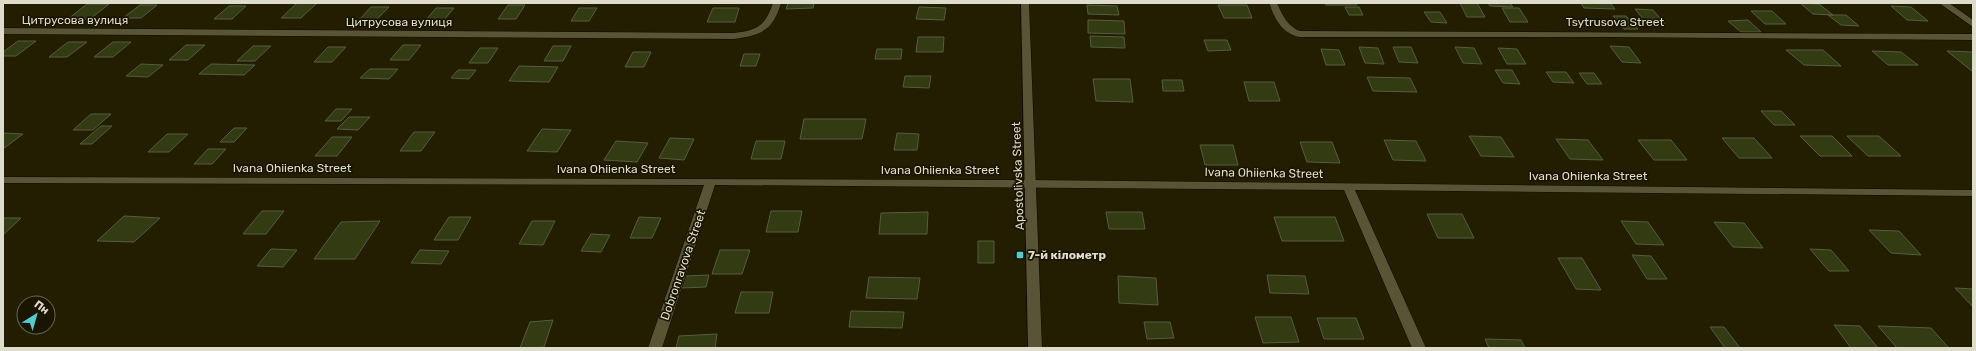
<svg xmlns="http://www.w3.org/2000/svg" width="1976" height="351" font-family="Rubik,sans-serif">
<rect width="100%" height="100%" fill="#231e02"/>
<path fill="#323b12" stroke="#565d40" d="M297,3H317L301,18H281Z
M788,3H814L813,8L786,9Z
M1325,3H1356L1357,5H1326Z
M1460,3H1477L1485,17H1467Z
M1488,3H1510L1513,7L1490,6Z
M1581,3H1610L1615,9L1584,8Z
M1800,3L1819,4L1833,15L1813,14Z
M87,4H109L90,19H68Z
M140,5H157L141,18H123Z
M508,5H525L516,19H498Z
M1087,5L1117,6L1119,15L1088,14Z
M1218,5H1247L1252,18H1224Z
M229,6H246L232,19H214Z
M1891,6L1911,7L1928,21L1907,20Z
M371,7H389L376,20H359Z
M919,7L946,8L944,20L916,19Z
M1345,7H1359L1363,15H1349Z
M436,8H454L443,21H425Z
M579,8H597L589,21H571Z
M713,8H739L735,22H707Z
M1502,8H1519L1528,22H1510Z
M1635,9L1653,10L1665,24H1647Z
M1751,11H1772L1786,24H1765Z
M1424,12H1440L1447,23L1431,22Z
M1828,15H1846L1859,26L1841,25Z
M1613,16H1626L1638,29H1624Z
M1088,20L1124,21L1125,34L1088,33Z
M1748,20L1761,32H1741L1728,21Z
M1090,36L1124,37L1125,48L1091,47Z
M918,37H944L943,52H916Z
M1204,40H1227L1231,50L1208,51Z
M18,41H36L16,56H3V52Z
M68,42H87L67,57H49Z
M113,42H131L113,57H94Z
M186,45H205L188,60H169Z
M403,45H421L409,60H390Z
M253,46H271L255,61H237Z
M553,46H571L563,61H544Z
M1610,46L1629,47L1641,63L1622,62Z
M328,47H346L332,62H314Z
M1359,47L1378,48L1384,64L1365,63Z
M1393,47H1411L1418,63L1399,62Z
M1455,47L1474,48L1482,64L1463,63Z
M480,48H498L488,63H469Z
M1498,48L1517,49L1526,64H1507Z
M877,49H902L901,59H875Z
M1321,49L1339,50L1345,65H1326Z
M1786,50H1823L1841,66L1804,65Z
M1872,51L1901,52L1918,65H1888Z
M1947,51L1973,52V72Z
M633,52H651L644,67H625Z
M744,54H760L756,66H740Z
M141,64L163,65L148,77L126,76Z
M211,64L255,65L244,75L199,74Z
M519,66L558,67L549,82L509,81Z
M370,69H398L389,79L360,78Z
M458,70H476L469,79L451,78Z
M1495,70H1512L1520,84L1503,83Z
M1546,72H1566L1574,83L1553,82Z
M1579,73H1594L1602,84H1587Z
M905,76H931L929,88L903,87Z
M1367,77L1410,78L1417,92L1373,91Z
M1093,79H1130L1133,102L1096,101Z
M1162,80H1182L1184,91H1163Z
M1244,82H1274L1280,101H1249Z
M336,109H352L341,121H325Z
M1761,111H1781L1795,125H1774Z
M91,114H111L93,130H73Z
M349,117H370L358,130L337,129Z
M804,119H866L862,139H800Z
M101,126H112L92,144H80Z
M234,128H247L234,142H220Z
M542,129L571,130L557,152L527,151Z
M414,132H435L421,151H400Z
M3,133L23,134L3,149Z
M897,133L919,134L917,150H894Z
M167,134H188L169,152H148Z
M1469,136L1501,137L1514,157L1481,156Z
M1800,136H1832L1852,156H1820Z
M1847,136H1879L1901,156H1868Z
M332,137H352L337,156H315Z
M670,138L694,139L684,160L659,158Z
M1722,138H1754L1772,158H1739Z
M1556,139L1588,140L1603,160L1570,159Z
M1384,140L1416,141L1426,161L1393,160Z
M1638,140H1671L1687,160H1654Z
M616,141L648,143L637,162L604,160Z
M756,141H785L781,159H751Z
M1300,142H1332L1340,163L1307,162Z
M1200,145H1233L1238,165H1205Z
M208,149H226L212,164H194Z
M262,211H284L266,234H243Z
M771,211H802L798,232H766Z
M928,212L927,234H879L881,213Z
M1106,212H1142L1145,229H1109Z
M1427,214H1462L1474,238H1438Z
M124,216L160,218L134,242L97,241Z
M449,217H471L458,240H434Z
M639,217L661,218L652,238H630Z
M1274,217H1335L1344,241H1282Z
M3,218H21L3,235Z
M380,221L355,259H314L341,222Z
M532,221H555L543,245L519,244Z
M1621,221L1648,222L1664,245L1636,244Z
M1714,222L1744,223L1763,248L1733,247Z
M1869,230L1899,231L1921,255L1891,253Z
M591,234L610,235L601,252L581,251Z
M978,241H994V263H978Z
M271,249L297,250L283,267L257,266Z
M1810,249L1831,250L1849,271H1829Z
M420,250L449,251L441,264L411,263Z
M720,250H750L742,274H712Z
M1632,255L1651,256L1667,279H1647Z
M1558,258H1582L1601,290L1576,289Z
M709,275L706,287L681,288L685,276Z
M1267,275L1305,276L1309,294L1270,293Z
M1118,276L1156,278L1158,305L1119,303Z
M869,277L920,278L917,299L866,298Z
M1955,288L1973,289V307Z
M741,292H773L769,313H735Z
M851,311L904,312L902,328L849,327Z
M1255,317H1291L1299,342L1263,343Z
M1317,318H1356L1364,339H1324Z
M553,320L544,347L520,348L530,322Z
M1144,322H1170L1174,338L1147,339Z
M1834,325L1860,326L1878,348H1851Z
M1878,326L1931,328L1949,348H1897Z
M1710,327H1724L1740,348H1725Z
M717,334L715,348H676L679,336Z
M1485,339L1521,340L1525,348H1489Z"/>
<g fill="none" stroke-linecap="round" stroke-linejoin="round">
<defs>
<path id="minor" d="M773,3H781C773,31 761,35 734,39L3,34V28L734,33C758,30 765,26 773,3Z
M1269,3H1277C1283,16 1287,26 1300,31L1973,34V40L1609,37H1299C1281,32 1275,19 1269,3Z
M1939,3H1949L1973,20V27Z
M3,177L1031,180L1973,190V196L1355,190L1426,348H1412L1344,190L715,185L662,348H648L704,185L3,183Z"/>
<path id="tertiary" d="M1021,3H1029L1042,348H1028Z"/>
</defs>
<use href="#minor" stroke="#0c0800" stroke-width="1"/>
<use href="#tertiary" stroke="#0c0800" stroke-width="1"/>
<use href="#minor" fill="#595436" fill-rule="evenodd"/>
<use href="#tertiary" fill="#595436" fill-rule="evenodd"/>
</g>
<rect fill="#51ccd1" stroke="#191500" stroke-width="1.5" x="1016" y="251" width="8" height="8" rx="2"/>
<g text-anchor="middle" dominant-baseline="central" stroke-width="3.5" stroke-linejoin="round" paint-order="stroke">
<g font-size="12" fill="#dedccb" stroke="#191500">
<text x="75" y="20">Цитрусова вулиця</text>
<text x="399" y="22">Цитрусова вулиця</text>
<text x="1615" y="22">Tsytrusova Street</text>
<text x="292" y="168">Ivana Ohiienka Street</text>
<text x="616" y="169">Ivana Ohiienka Street</text>
<text x="940" y="170">Ivana Ohiienka Street</text>
<text transform="translate(1264 173) rotate(1)">Ivana Ohiienka Street</text>
<text transform="translate(1018 176) rotate(-92)">Apostolivska Street</text>
<text x="1588" y="176">Ivana Ohiienka Street</text>
<text transform="translate(683 265) rotate(-71)">Dobronravova Street</text>
</g>
<g font-size="12" font-weight="bold" fill="#dedccb" stroke="#191500" text-anchor="start">
<text x="1028" y="255">7-й кілометр</text>
</g>
</g>
<rect width="1976" height="351" fill="none" stroke="#dedccb" stroke-width="8"/>
<g transform="translate(36 315) rotate(37)"><circle r="19" fill="#191500" stroke="#686551"/>
<path d="M0-3L7 15L0 10L-7 15Z" fill="#51ccd1"/>
<text y="-6" font-size="11" font-weight="bold" text-anchor="middle" fill="#dedccb">Пн</text>
</g>
</svg>
